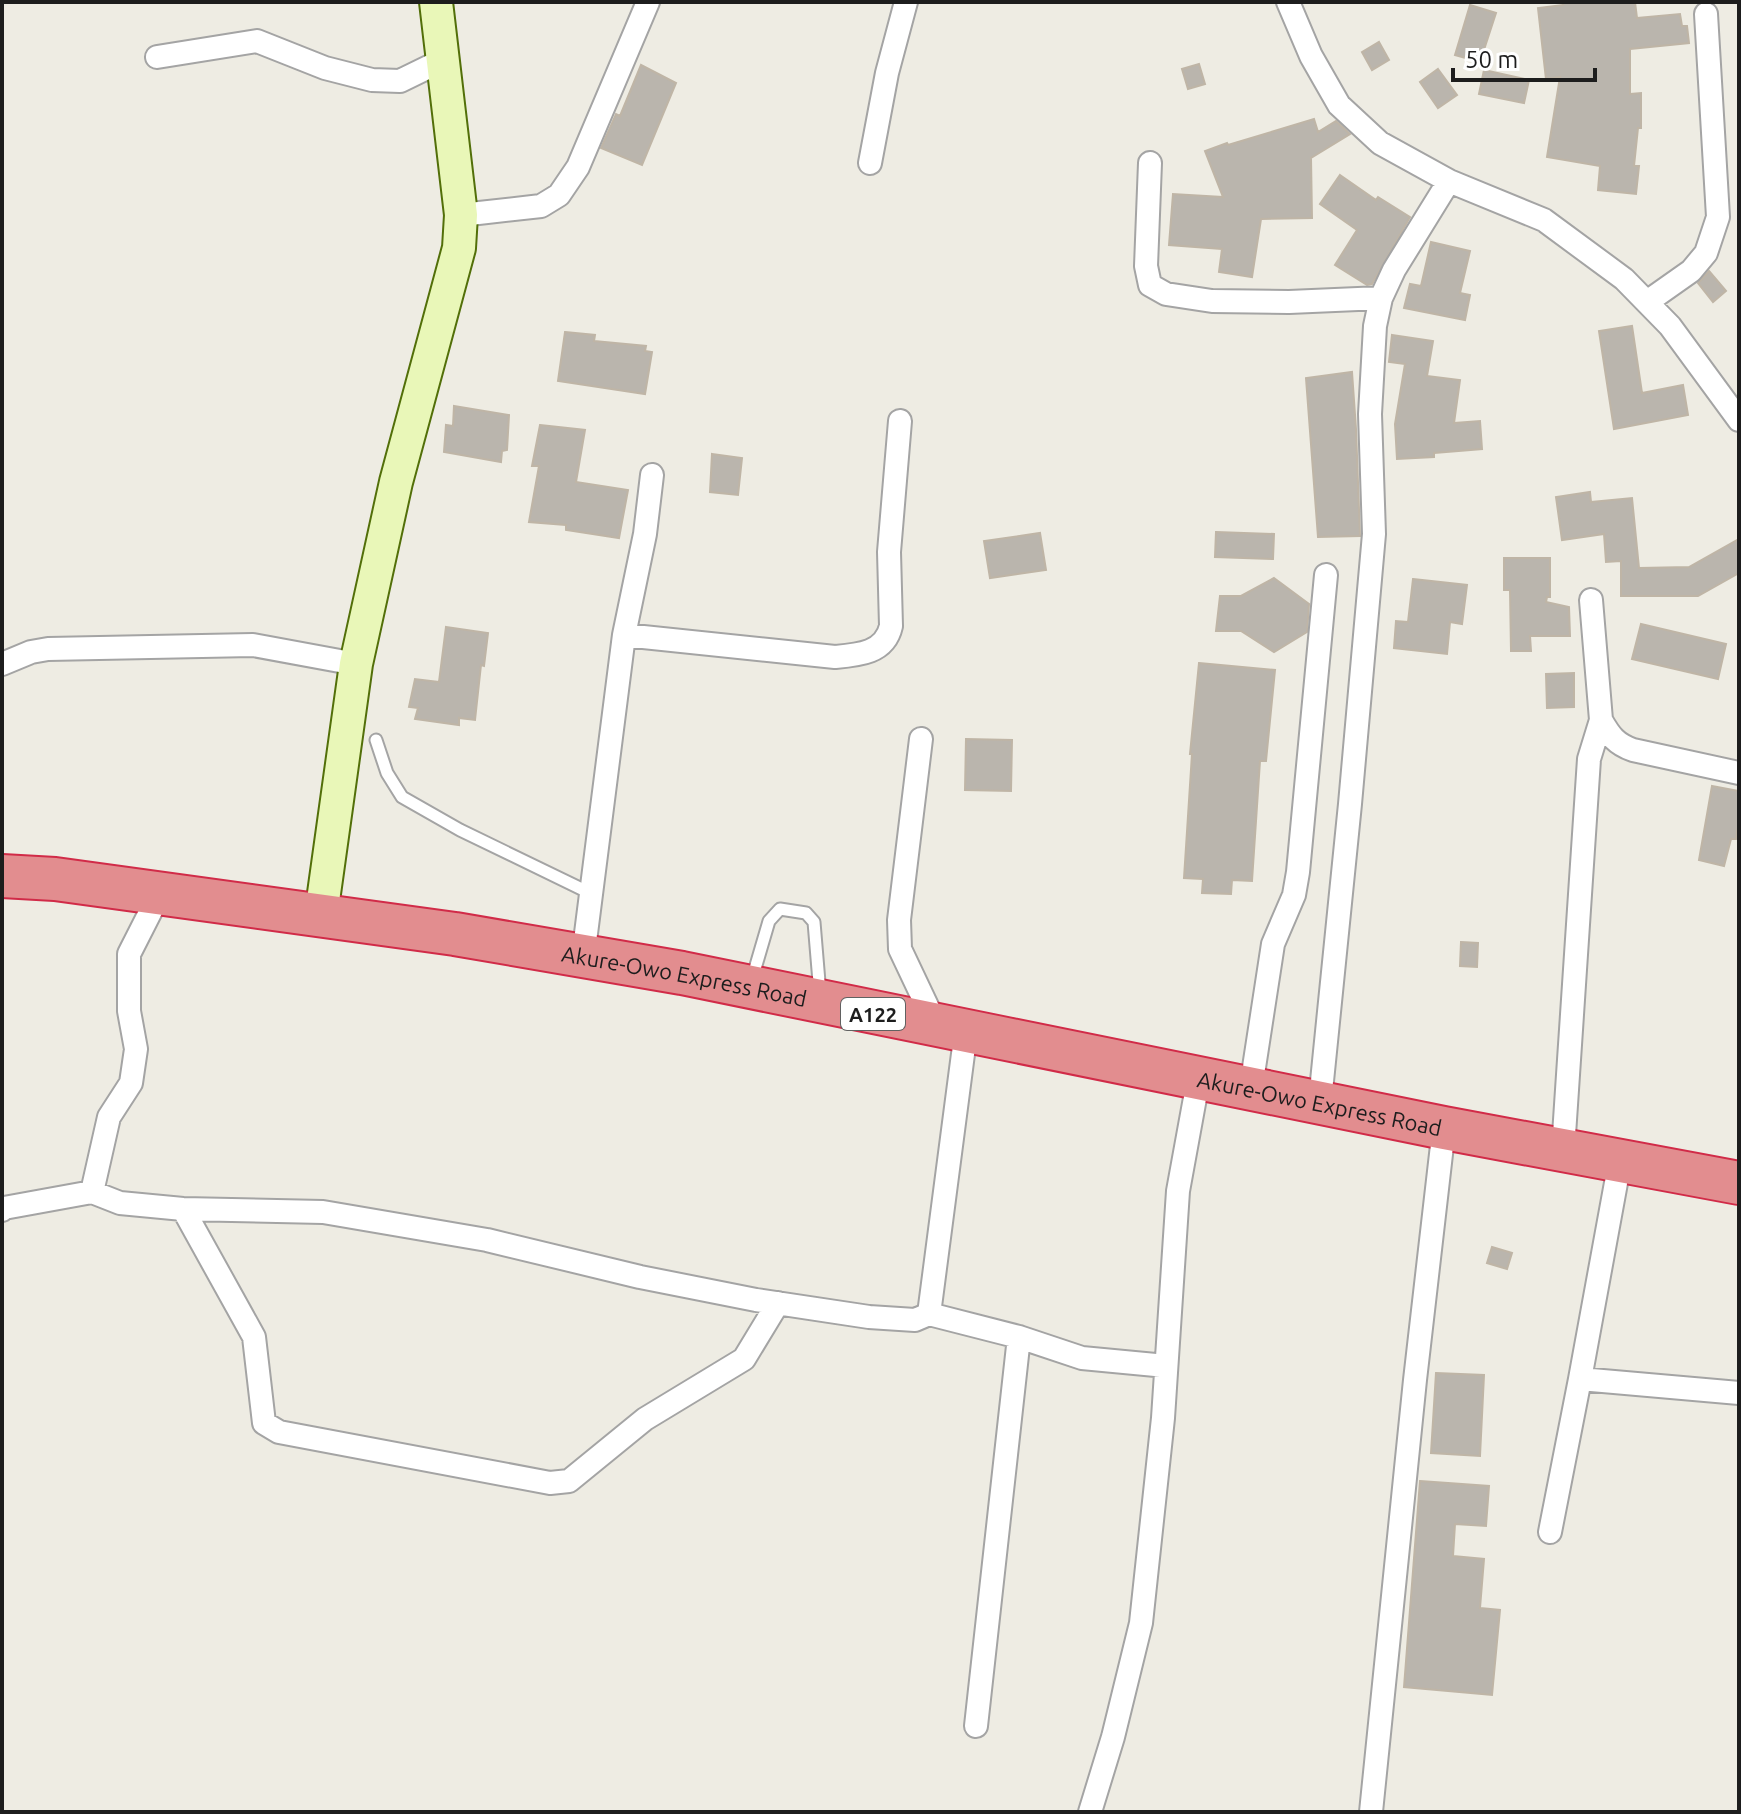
<svg xmlns="http://www.w3.org/2000/svg" width="1741" height="1814" font-family="Ubuntu,sans-serif">
<rect width="100%" height="100%" fill="#eeece3"/>
<path fill="#bab5ad" stroke="#bfb5a6" stroke-width="2" d="M1562,2H1635L1637,18L1680,14L1682,26H1687L1689,43L1630,49V94L1641,93V128H1638L1634,166H1639L1636,194L1598,190L1600,166L1547,157L1560,77L1546,79L1538,8L1563,5Z
M1470,5L1496,13L1480,62L1455,55Z
M1379,42L1389,60L1372,70L1362,52Z
M1199,64L1205,84L1188,89L1182,69Z
M641,65L676,83L642,165L601,148L616,114L620,116Z
M1438,69L1457,95L1438,108L1420,82Z
M1484,70L1529,80L1524,103L1479,94Z
M1314,119L1318,132L1336,121L1350,134L1311,158L1312,218L1261,219L1252,277L1219,272L1222,249L1169,245L1173,194L1223,197L1205,151L1227,143L1228,145Z
M1340,175L1376,200L1378,197L1410,217L1372,284L1367,285L1335,265L1357,230L1320,204Z
M1431,242L1470,251L1460,293L1470,295L1465,320L1404,308L1410,284L1421,286Z
M1709,271L1726,291L1713,302L1698,283Z
M1632,326L1642,393L1683,385L1688,415L1614,429L1599,331Z
M565,332L595,335L594,341L646,346L645,351L652,352L645,394L558,381Z
M1392,335L1433,341L1427,376L1460,380L1454,423L1480,421L1482,449L1434,453V457L1397,459L1395,424L1405,364L1389,362Z
M1352,372L1356,429L1360,536L1318,537L1306,378Z
M454,406L509,415L507,450L502,451L501,462L444,452L446,425L453,426Z
M540,425L585,430L576,482L628,490L619,538L566,530V525L529,522L539,466H532Z
M712,454L742,458L738,495L710,492Z
M1590,492L1591,502L1632,498L1639,568L1689,567L1739,539V573L1698,596H1621V561L1606,562L1604,534L1562,540L1556,497Z
M1216,532L1274,534L1273,559L1215,557Z
M1040,533L1046,570L990,578L984,541Z
M1504,558H1550V597H1547L1546,602L1569,607L1570,636H1530L1531,651H1511L1510,590H1504Z
M1274,578L1309,604L1307,632L1274,652L1241,631H1216L1220,596H1241Z
M1413,579L1467,585L1462,624L1450,622L1447,654L1394,648L1396,621L1408,622Z
M1641,624L1726,644L1718,679L1632,659Z
M446,627L488,633L484,666L481,665L475,720L459,718V725L415,719L418,708L409,707L415,679L439,682Z
M1199,663L1275,670L1266,761H1260L1252,881L1232,880L1231,894L1202,893L1203,879L1184,878L1192,754H1190Z
M1574,673V707L1547,708L1546,674Z
M966,739L1012,740L1011,791L965,790Z
M1712,786L1739,791V821L1736,839H1731L1724,866L1699,860Z
M1461,942L1478,943L1477,967L1460,966Z
M1492,1247L1512,1253L1507,1269L1487,1263Z
M1436,1373L1484,1375L1480,1456L1431,1453Z
M1420,1481L1489,1486L1486,1526L1455,1524L1453,1556L1484,1559L1480,1608L1500,1610L1492,1695L1404,1687Z"/>
<g fill="none" stroke-linecap="round" stroke-linejoin="round">
<defs>
<path id="lane" d="M376,740L387,773L402,797L460,830L590,893
M752,979L769,921L780,909L806,913L814,922L820,994"/>
<path id="street" d="M1288,2L1311,56L1339,105L1380,143L1449,181L1544,220L1624,279L1670,326L1739,420
M157,57L257,41L325,68L372,80L400,81L443,60
M870,163L887,73L906,2
M1150,163L1146,266L1150,285L1166,294L1212,301L1289,302L1381,298
M461,215L541,206L559,195L578,167L648,2
M1647,302L1691,271L1706,253L1718,217L1706,14
M1591,600L1601,720C1610,736 1616,744 1633,750L1739,773
M624,635L835,657C859,655 885,653 891,626L889,552L900,421
M2,664L31,652L48,649L253,645L356,664
M921,739L899,920L900,949L936,1025
M583,957L624,635L645,534L652,475
M1251,1087L1273,944L1294,895L1298,872L1326,575
M1320,1101L1350,804L1374,534L1370,414L1375,326L1381,298L1394,270L1449,181
M1563,1150L1589,759L1601,720
M1620,1161L1580,1379L1739,1393
M92,1192L109,1117L131,1083L136,1049L129,1011V954L160,893
M183,1209L254,1337L264,1423L279,1432L550,1483L569,1481L645,1419L744,1359L778,1303
M2,1210L4,1208L92,1192L120,1203L183,1209L323,1212L487,1240L640,1277L756,1300L869,1317L915,1320L929,1314L966,1031
M929,1314L1019,1337L1082,1358L1166,1366
M1550,1532L1580,1379
M976,1726L1019,1337
M1090,1812L1113,1737L1141,1623L1163,1418L1178,1191L1199,1076
M1371,1812L1415,1380L1444,1128"/>
<path id="secondary" d="M321,915L356,664L396,482L459,248L461,215L436,2"/>
<g id="highway">
<path id="s1" d="M2,876L55,879L455,934L682,973L1444,1128L1739,1183"/>
</g>
</defs>
<use href="#lane" stroke="#a4a4a4" stroke-width="15"/>
<use href="#street" stroke="#a4a4a4" stroke-width="26"/>
<use href="#secondary" stroke="#526f09" stroke-width="36"/>
<use href="#highway" stroke="#d12b48" stroke-width="46"/>
<use href="#lane" stroke="#fff" stroke-width="11"/>
<use href="#street" stroke="#fff" stroke-width="22"/>
<use href="#secondary" stroke="#e9f7b8" stroke-width="32"/>
<use href="#highway" stroke="#e28d8f" stroke-width="42"/>
</g>
<g text-anchor="middle" dominant-baseline="central" stroke-width="6" stroke-linejoin="round" paint-order="stroke">
<rect fill="#fff" stroke="#616161" stroke-width="2" x="841" y="998" width="64" height="32" rx="6"/>
<g font-size="20" font-weight="bold" fill="#1d1d1d">
<text x="873" y="1014">A122</text>
</g>
<g font-size="22" fill="#1d1d1d" stroke="#fff">
<text stroke="none"><textPath href="#s1" startOffset="690">Akure-Owo Express Road</textPath></text>
<text stroke="none"><textPath href="#s1" startOffset="1338">Akure-Owo Express Road</textPath></text>
</g>
</g>
<rect width="1741" height="1814" fill="none" stroke="#1d1d1d" stroke-width="8"/>
<path d="M1453 68v12h142v-12" fill="none" stroke="#1d1d1d" stroke-width="4"/>
<text x="1465" y="68" font-size="24" fill="#1d1d1d" stroke="#ffffff" stroke-width="6" paint-order="stroke">50 m</text>
</svg>
